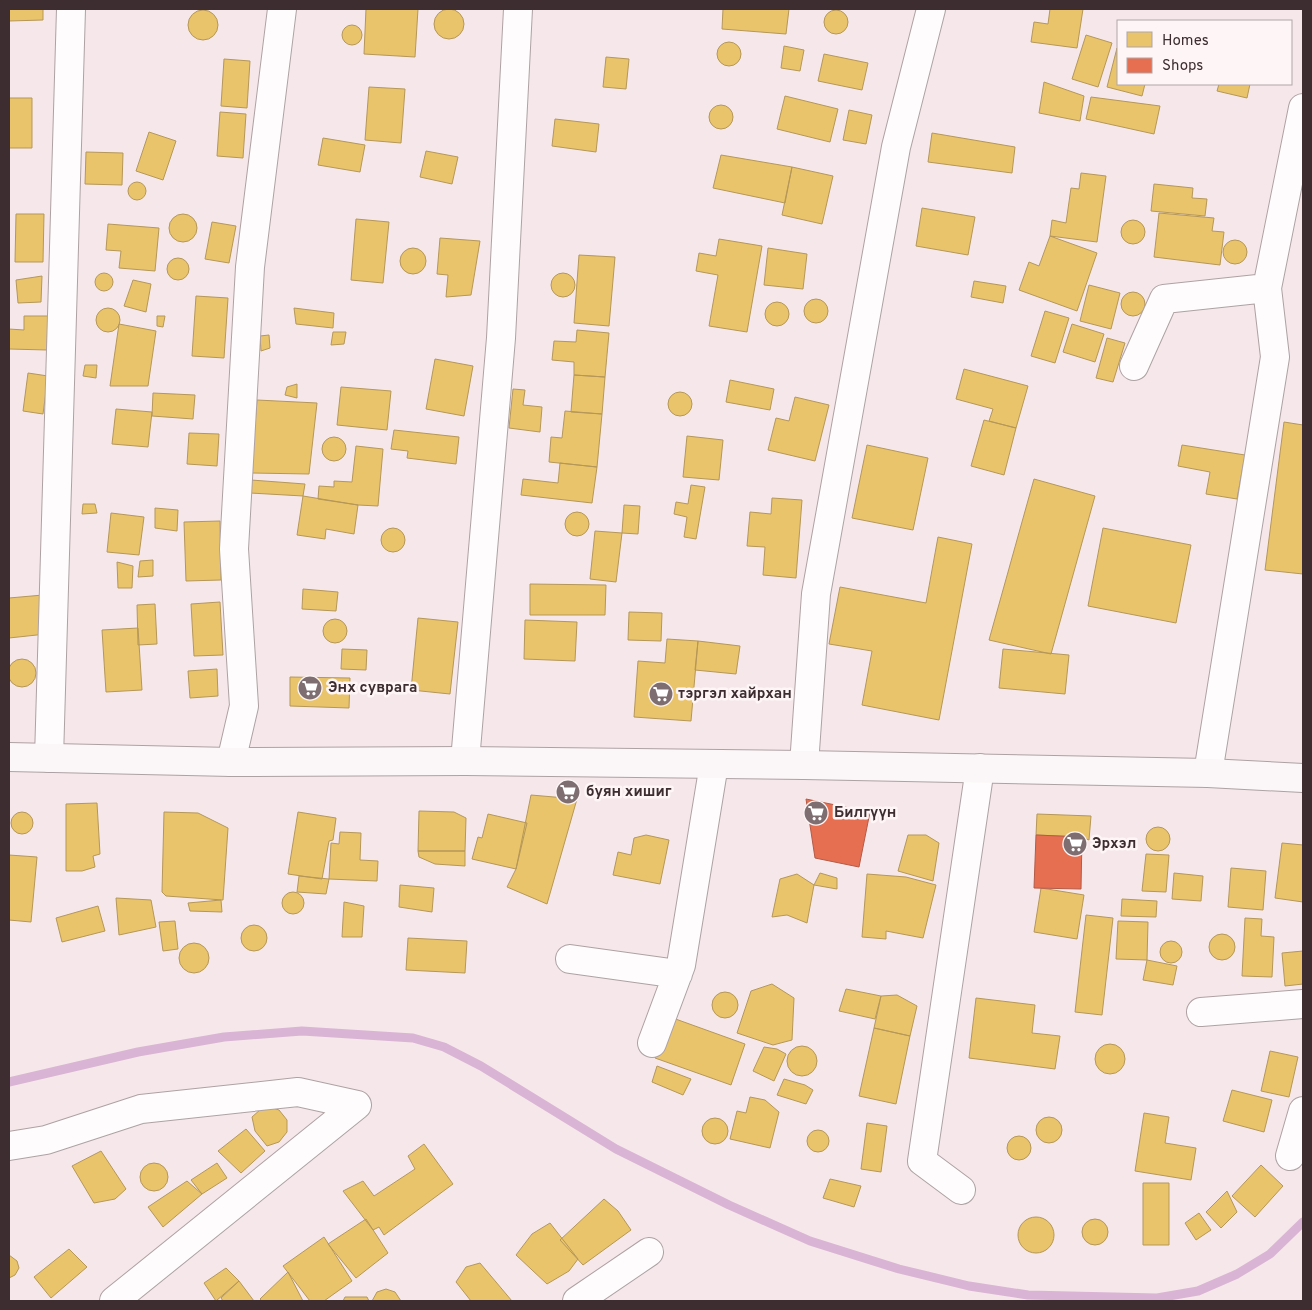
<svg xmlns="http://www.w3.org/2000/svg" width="1312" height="1310" font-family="Overpass,sans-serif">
<rect width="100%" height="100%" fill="#f6e8ea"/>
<path fill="#e9c46a" stroke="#b59759" d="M9,9H43V20L9,21Z
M366,9H418L415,57L364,54Z
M723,9H789L786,34L722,29Z
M1050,9H1083L1077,48L1031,42L1034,22L1048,24Z
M434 24a15 15 0 1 1 30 0a15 15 0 1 1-30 0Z
M188 25a15 15 0 1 1 30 0a15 15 0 1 1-30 0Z
M824 22a12 12 0 1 1 24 0a12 12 0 1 1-24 0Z
M342 35a10 10 0 1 1 20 0a10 10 0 1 1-20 0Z
M1086,35L1112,43L1098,87L1072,79Z
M717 54a12 12 0 1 1 24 0a12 12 0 1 1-24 0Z
M784,46L804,50L800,71L781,68Z
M1117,48L1118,84H1145L1142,96L1107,87Z
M824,54L868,63L862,90L818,81Z
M606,57L629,59L626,89L603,87Z
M224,59L250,61L247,108L221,106Z
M1044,82L1084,96L1080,121L1039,113Z
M1219,84H1250L1247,98L1217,91Z
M369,87L405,89L401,143L365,140Z
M785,96L838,109L830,142L777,129Z
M1091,97L1160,106L1154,134L1086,119Z
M9,98H32V148H9Z
M709 117a12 12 0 1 1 24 0a12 12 0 1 1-24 0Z
M849,110L872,115L866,144L843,140Z
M220,112L246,114L243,158L217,156Z
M555,119L599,124L596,152L552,146Z
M149,132L176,141L163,180L136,171Z
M932,133L1015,147L1012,173L928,162Z
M323,138L365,145L360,172L318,165Z
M426,151L458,157L452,184L420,177Z
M86,152L123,153L122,185L85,184Z
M721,155L792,167L785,203L713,188Z
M792,167L833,176L822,224L782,215Z
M1081,173L1106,176L1097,242L1050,236L1052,220L1066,223L1071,188L1079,189Z
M128 191a9 9 0 1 1 18 0a9 9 0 1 1-18 0Z
M1154,184L1193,188L1192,198L1207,199L1205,216L1151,211Z
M922,208L975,217L968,255L916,246Z
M1159,213L1214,218L1212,231L1224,232L1220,265L1154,257Z
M169 228a14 14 0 1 1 28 0a14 14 0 1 1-28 0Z
M16,214H44L43,262H15Z
M356,219L389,222L383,283L351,280Z
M1121 232a12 12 0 1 1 24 0a12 12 0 1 1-24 0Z
M212,222L236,226L229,263L205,259Z
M108,224L159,228L155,271L119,268L121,251L106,250Z
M1050,236L1097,253L1077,311L1019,290L1029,262L1039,266Z
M440,238L480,241L471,295L446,297L448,275L437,274Z
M719,239L762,246L747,332L709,326L718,275L696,271L699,253L716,256Z
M1223 252a12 12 0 1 1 24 0a12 12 0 1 1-24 0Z
M400 261a13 13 0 1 1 26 0a13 13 0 1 1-26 0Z
M768,248L807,254L803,289L764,285Z
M579,255L615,257L609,326L574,323Z
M167 269a11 11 0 1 1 22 0a11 11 0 1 1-22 0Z
M95 282a9 9 0 1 1 18 0a9 9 0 1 1-18 0Z
M551 285a12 12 0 1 1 24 0a12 12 0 1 1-24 0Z
M42,276L41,302L18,303L16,280Z
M133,280L151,284L146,312L124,306Z
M974,281L1006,286L1003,303L971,297Z
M1089,285L1120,293L1111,329L1080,321Z
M1121 304a12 12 0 1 1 24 0a12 12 0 1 1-24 0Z
M196,296L228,298L224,358L192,356Z
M804 311a12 12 0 1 1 24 0a12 12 0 1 1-24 0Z
M765 314a12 12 0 1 1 24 0a12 12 0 1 1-24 0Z
M294,308L334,313L333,328L296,324Z
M96 320a12 12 0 1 1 24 0a12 12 0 1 1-24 0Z
M1045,311L1069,318L1055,363L1031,356Z
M24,316H48L47,350L9,349V329L24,330Z
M157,316H165L163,327L157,326Z
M119,324L156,331L148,386H110Z
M1072,324L1104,334L1095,362L1063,352Z
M577,330L609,333L605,377L574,375V362L552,360L554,341L576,342Z
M333,332H346L344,344L331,345Z
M269,335L270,348L261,351L260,336Z
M1107,338L1125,343L1113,382L1096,378Z
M435,359L473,366L464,416L426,409Z
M85,365H97L96,378L83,376Z
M964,369L1028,386L1016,428L989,421L993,409L956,399Z
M28,373L48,376L43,414L23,411Z
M574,375L605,377L602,414L571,412Z
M730,380L774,389L770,410L726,402Z
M297,384V398L285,395L287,387Z
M341,387L391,391L387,430L337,425Z
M513,389L525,390L523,405L542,407L540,432L509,428Z
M668 404a12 12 0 1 1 24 0a12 12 0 1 1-24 0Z
M153,393L195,395L193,419L152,416Z
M795,397L829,405L815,461L768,450L776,418L789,421Z
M257,400L317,403L309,474L251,473Z
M116,409L152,412L148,447L112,444Z
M565,411L602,414L597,467L549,462L551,437L562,438Z
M984,420L1016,428L1004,475L971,466Z
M1284,422L1303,425V574L1265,570Z
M394,430L459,437L456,464L407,458L408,451L391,449Z
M189,433L219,434L217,466L187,464Z
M687,436L723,440L719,480L683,477Z
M322 449a12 12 0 1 1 24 0a12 12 0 1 1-24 0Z
M867,445L928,458L913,530L852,518Z
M1182,445L1245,455L1237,499L1206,494L1210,472L1178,466Z
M356,446L383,449L378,506L358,505L318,499L319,486L334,487V481L352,482Z
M560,463L597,467L592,503L521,495L523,479L558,483Z
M1034,479L1095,496L1051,654L989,640Z
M251,480L305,484L303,496L250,493Z
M691,485L705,487L696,539L684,537L687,517L674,514L676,502L688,504Z
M303,496L358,505L354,534L326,529L325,539L297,535Z
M772,498L802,500L796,578L763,575L765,547L747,546L750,512L771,514Z
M83,504H95L97,513L82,514Z
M624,505L640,506L638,534L622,533Z
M155,508L178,510L177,531L155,528Z
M565 524a12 12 0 1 1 24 0a12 12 0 1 1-24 0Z
M111,513L144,517L139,555L107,552Z
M220,521L221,580L186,581L184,522Z
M1103,528L1191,545L1176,623L1088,606Z
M381 540a12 12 0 1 1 24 0a12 12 0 1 1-24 0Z
M595,531L622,533L616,582L590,579Z
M938,537L972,544L939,720L862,705L872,651L829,644L840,587L926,603Z
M153,560V576L138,577L140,561Z
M117,562L133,566L132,588H118Z
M530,584L606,585L605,615H530Z
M303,589L338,592L336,611L302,609Z
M43,595L46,634L9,638V598Z
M220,602L223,655L194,656L191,604Z
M155,604L157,644L138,645L137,605Z
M629,612L662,613L661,641L628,640Z
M418,618L458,622L450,694L411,690Z
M323 631a12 12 0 1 1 24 0a12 12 0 1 1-24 0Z
M525,620L577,622L575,661L524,659Z
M138,628L142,690L106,692L102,630Z
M667,639L698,641L691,721L634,717L638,661L665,663Z
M698,641L740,646L736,674L695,670Z
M342,649L367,650L366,670L341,669Z
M1003,649L1069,655L1065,694L999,688Z
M8 673a14 14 0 1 1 28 0a14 14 0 1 1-28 0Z
M217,669L218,696L190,698L188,671Z
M290,677L350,678L349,708L290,706Z
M531,795L577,799L547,904L507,887L516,869Z
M97,803L100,854L93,856L95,867L82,871H66V804Z
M419,811L454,812L466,818L465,851H418Z
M11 823a11 11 0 1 1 22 0a11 11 0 1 1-22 0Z
M164,812L198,813L228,828L223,900L166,896L162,892Z
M298,812L336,818L333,840L329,841L322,879L288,874Z
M488,814L527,823L516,869L472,859L478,837L482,838Z
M1037,814L1091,816L1089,840L1082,837L1036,835Z
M1146 839a12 12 0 1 1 24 0a12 12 0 1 1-24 0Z
M340,832L361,833L360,860L378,861L377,881L329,879L331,843L339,844Z
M646,835L669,840L660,884L613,875L618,852L631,855L634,838Z
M908,835H926L939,843L933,881L898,871Z
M1282,843L1303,845V902L1275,898Z
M418,851H465V866L435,864L419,857Z
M1146,854L1169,855L1166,892L1142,891Z
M9,855L37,857L31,922L9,920Z
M1231,868L1266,871L1263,910L1228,907Z
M820,873L837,878V889L814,885Z
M1174,873L1203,876L1201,901L1172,899Z
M797,874L814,885L807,923L787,915L772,917L780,879Z
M867,874L906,877L936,885L923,938L886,931V939L862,937Z
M299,876L329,879L326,894L297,892Z
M400,885L434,888L432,912L399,907Z
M1041,888L1084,895L1077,939L1034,932Z
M282 903a11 11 0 1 1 22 0a11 11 0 1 1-22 0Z
M116,898L151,900L156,927L119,935Z
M1122,899L1157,901L1156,917L1121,916Z
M221,900L222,912L190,911L188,903Z
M344,902L364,906L362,937H342Z
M98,906L105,931L62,942L56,918Z
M1086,915L1113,918L1102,1015L1075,1012Z
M1245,918L1262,919L1261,936L1274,937L1272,977L1242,976Z
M175,921L178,949L163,951L159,922Z
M1118,921L1148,922L1147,960L1116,959Z
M241 938a13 13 0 1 1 26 0a13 13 0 1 1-26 0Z
M1209 947a13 13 0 1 1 26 0a13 13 0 1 1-26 0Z
M408,938L467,941L465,973L406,970Z
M1160 952a11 11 0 1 1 22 0a11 11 0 1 1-22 0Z
M179 958a15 15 0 1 1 30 0a15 15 0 1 1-30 0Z
M1303,951V984L1285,986L1282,953Z
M1147,960L1177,966L1173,985L1143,980Z
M772,984L794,998L792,1040L773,1045L737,1033L751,991Z
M846,989L881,996L875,1019L839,1011Z
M712 1005a13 13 0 1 1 26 0a13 13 0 1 1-26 0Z
M897,995L917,1006L910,1036L874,1028L881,996Z
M976,998L1035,1005L1032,1033L1060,1036L1055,1069L969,1058Z
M670,1017L745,1044L731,1085L655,1058Z
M874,1028L910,1036L896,1104L859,1096Z
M1095 1059a15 15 0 1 1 30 0a15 15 0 1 1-30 0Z
M787 1061a15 15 0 1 1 30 0a15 15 0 1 1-30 0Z
M764,1047L777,1049L786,1054L774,1081L753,1071Z
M1270,1051L1298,1057L1289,1097L1261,1091Z
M657,1066L691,1079L683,1095L652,1082Z
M784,1079L805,1085L813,1090L806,1104L777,1095Z
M1232,1090L1272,1100L1264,1132L1223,1121Z
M750,1097L765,1100L779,1112L770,1148L730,1139L737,1111L746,1113Z
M273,1108L279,1110L287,1120V1132L279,1142L267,1146L255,1131L252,1117L261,1109Z
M1144,1113L1169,1117L1165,1143L1196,1148L1191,1180L1135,1171Z
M1036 1130a13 13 0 1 1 26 0a13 13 0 1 1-26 0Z
M702 1131a13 13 0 1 1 26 0a13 13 0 1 1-26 0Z
M867,1123L887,1126L881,1172L861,1169Z
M246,1129L265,1151L241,1173L218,1151Z
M807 1141a11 11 0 1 1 22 0a11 11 0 1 1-22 0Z
M1007 1148a12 12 0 1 1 24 0a12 12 0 1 1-24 0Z
M424,1144L453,1184L384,1235L379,1227L373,1230L343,1191L363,1181L374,1196L415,1169L408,1156Z
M101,1151L126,1189L115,1199L94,1203L72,1166Z
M217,1163L227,1178L202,1194L191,1180Z
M140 1177a14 14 0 1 1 28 0a14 14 0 1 1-28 0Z
M1261,1165L1283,1186L1255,1217L1232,1196Z
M830,1179L861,1186L854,1207L823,1198Z
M187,1181L202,1194L163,1227L148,1207Z
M1143,1183H1169V1245H1143Z
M1227,1191L1237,1212L1221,1228L1206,1212Z
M604,1199L618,1211L631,1230L583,1265L560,1240Z
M1199,1213L1211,1230L1196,1240L1185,1223Z
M1018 1235a18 18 0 1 1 36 0a18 18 0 1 1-36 0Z
M1082 1232a13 13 0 1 1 26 0a13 13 0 1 1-26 0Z
M366,1219L388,1253L356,1278L328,1244Z
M550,1223L578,1259L569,1271L547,1284L516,1255L532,1234Z
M324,1237L352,1281L324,1301H310L283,1266Z
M69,1249L87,1267L51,1298L34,1277Z
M9,1255L17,1261L19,1268L15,1275L9,1278Z
M480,1263L512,1301H471L456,1282L466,1267Z
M226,1268L239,1281L216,1301L204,1283Z
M288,1272L303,1301H262L260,1299Z
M239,1281L254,1301H223L221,1298Z
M386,1289L395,1292L401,1301H372L377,1292Z
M345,1297H367L369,1301H343Z"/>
<path fill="#e76f51" stroke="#b45b47" d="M806,799L870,812L859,867L815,858Z
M1036,835L1082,837L1081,889L1034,888Z"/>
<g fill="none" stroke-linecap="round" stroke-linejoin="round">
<path stroke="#dab4d4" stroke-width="9" d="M9,1082L138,1052L224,1037L302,1031L413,1038L444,1047L481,1066L616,1149L729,1205L810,1241L899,1269L969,1286L1028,1295L1157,1298L1198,1291L1237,1274L1270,1254L1303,1222"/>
<defs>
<path id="minor" d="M1134,366L1164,299L1267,288
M49,758L71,9
M465,761L501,338L518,9
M231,762L244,706L234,549L250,267L282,9
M804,765L816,594L896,147L931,9
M1208,773L1275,357L1267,288L1303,108
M570,959L678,974
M1201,1012L1303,1004
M652,1043L681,965L714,764
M9,1146L46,1140L141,1109L298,1092L357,1105
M1290,1156L1303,1111
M961,1190L922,1161L980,768
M114,1301L357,1105
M577,1301L649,1252"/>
<path id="secondary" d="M9,757L231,762L465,761L804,765L1208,773L1303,778"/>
</defs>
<use href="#minor" stroke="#aea1a4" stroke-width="30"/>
<use href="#secondary" stroke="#aea1a4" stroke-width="30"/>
<use href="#minor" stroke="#fefcfc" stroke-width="28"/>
<use href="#secondary" stroke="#fbf6f7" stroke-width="28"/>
</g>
<defs>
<symbol id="supermarket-disc" viewBox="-11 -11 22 22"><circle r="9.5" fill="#7e6e71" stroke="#fdf5f6"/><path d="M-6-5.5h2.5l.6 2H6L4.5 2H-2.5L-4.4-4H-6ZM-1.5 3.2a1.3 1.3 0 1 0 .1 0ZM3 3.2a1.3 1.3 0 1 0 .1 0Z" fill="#fff"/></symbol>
</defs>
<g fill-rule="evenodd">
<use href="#supermarket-disc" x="296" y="674" width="28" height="28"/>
<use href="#supermarket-disc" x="647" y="680" width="28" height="28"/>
<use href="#supermarket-disc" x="554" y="778" width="28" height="28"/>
<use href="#supermarket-disc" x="802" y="799" width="28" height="28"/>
<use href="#supermarket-disc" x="1061" y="830" width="28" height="28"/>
</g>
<g text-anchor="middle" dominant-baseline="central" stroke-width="5" stroke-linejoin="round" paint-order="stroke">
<g font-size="15" font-weight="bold" fill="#3d2d30" stroke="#fdf5f6" text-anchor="start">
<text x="328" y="688">Энх суврага</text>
<text x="678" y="694">тэргэл хайрхан</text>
<text x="586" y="792">буян хишиг</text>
<text x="834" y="813">Билгүүн</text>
<text x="1092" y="844">Эрхэл</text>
</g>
</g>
<rect width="1312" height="1310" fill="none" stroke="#3d2d30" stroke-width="20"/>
<rect x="1117" y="20" width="175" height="65" fill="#fdf5f6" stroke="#b0a5a7"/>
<rect x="1127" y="32" width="25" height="15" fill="#e9c46a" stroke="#b0a5a7"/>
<text x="1162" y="45" font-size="15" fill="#3d2d30">Homes</text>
<rect x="1127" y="58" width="25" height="15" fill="#e76f51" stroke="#b0a5a7"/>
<text x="1162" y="70" font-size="15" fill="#3d2d30">Shops</text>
</svg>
